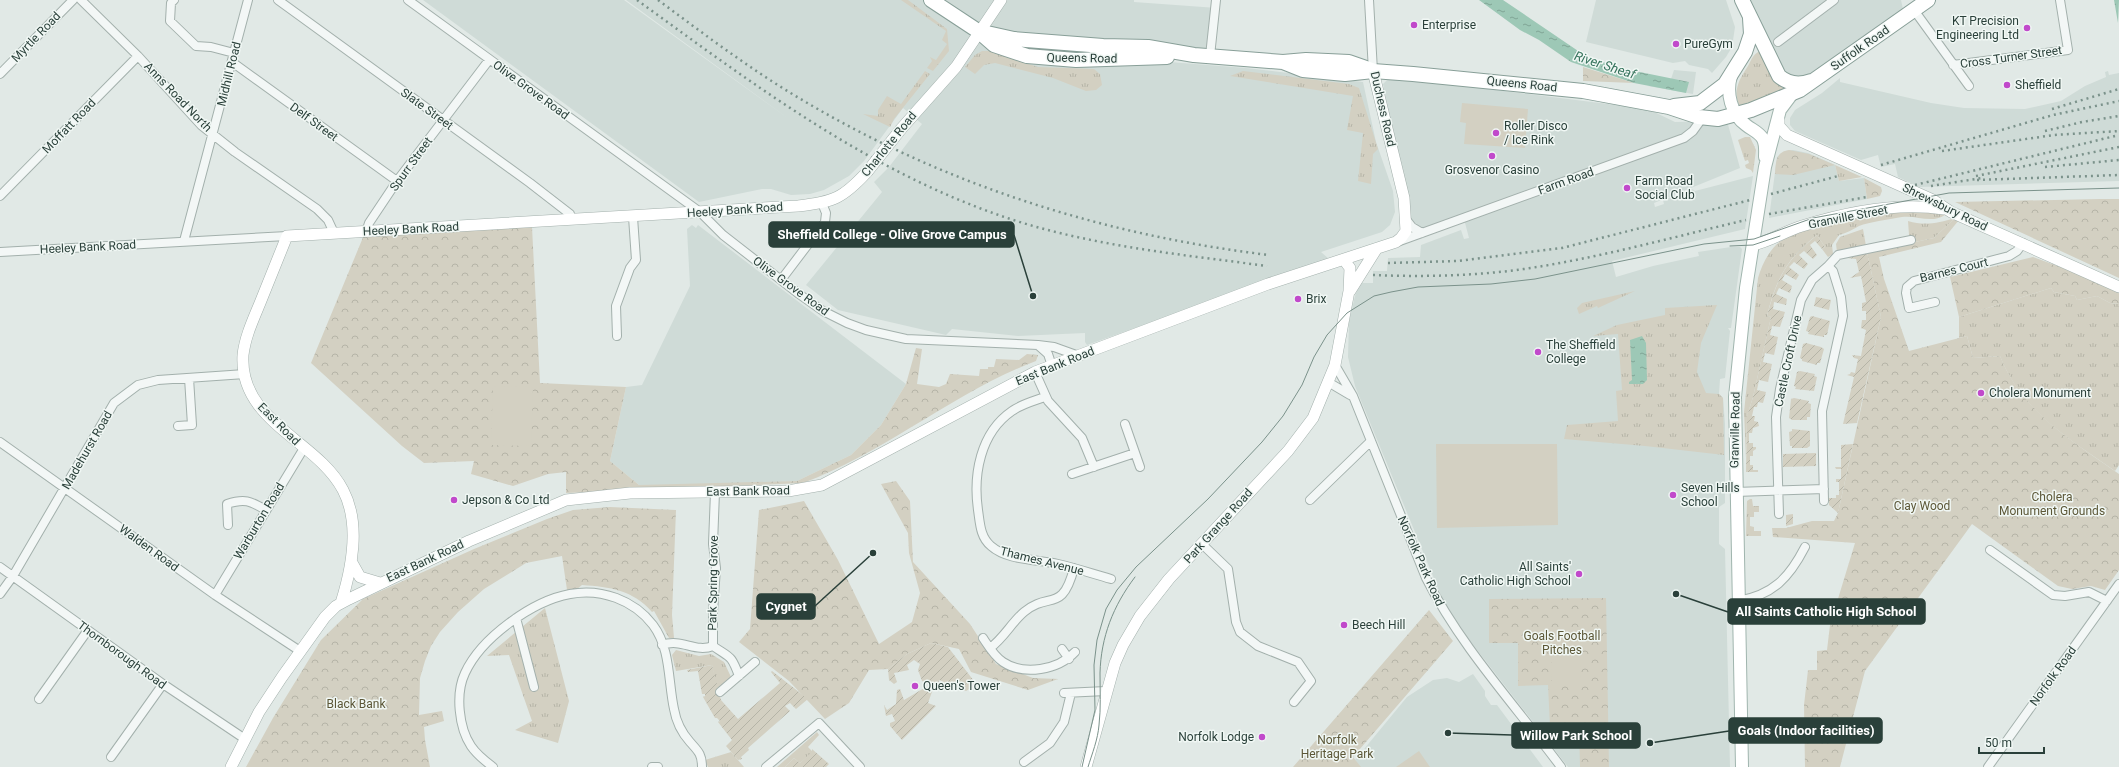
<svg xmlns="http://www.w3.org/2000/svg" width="2119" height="767" font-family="Roboto,sans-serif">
<defs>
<pattern id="grass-tufts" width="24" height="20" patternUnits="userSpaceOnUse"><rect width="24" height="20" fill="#d3d0c2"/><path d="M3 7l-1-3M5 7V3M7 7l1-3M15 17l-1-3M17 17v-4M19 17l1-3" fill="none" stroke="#b5b4a7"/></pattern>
<pattern id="forest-crowns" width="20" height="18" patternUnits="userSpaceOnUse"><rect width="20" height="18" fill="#d3d0c2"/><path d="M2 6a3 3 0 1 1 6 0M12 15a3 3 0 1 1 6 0" fill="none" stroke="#b5b4a7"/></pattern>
<pattern id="garden-furrows" width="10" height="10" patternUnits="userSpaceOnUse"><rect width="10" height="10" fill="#d3d0c2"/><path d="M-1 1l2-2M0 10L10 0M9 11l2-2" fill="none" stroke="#b5b4a7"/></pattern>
<pattern id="water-ripples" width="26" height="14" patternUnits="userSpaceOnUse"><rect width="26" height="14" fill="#9dc8b6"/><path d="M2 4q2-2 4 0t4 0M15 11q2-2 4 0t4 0" fill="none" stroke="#80a495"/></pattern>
</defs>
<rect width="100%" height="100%" fill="#e1e9e6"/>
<path fill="#cfdbd7" d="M423,0H624L789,119L626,0H1134V2L1217,8L1213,50L1014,39L1003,49L1246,68L1363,82L1376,142L1393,191L1395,212L1390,225L1382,232L1321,252L1329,259L1087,345L1085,342V333L1018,336L952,329L946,335L838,310L806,285L882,192L874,182L889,167L922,124L903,108L864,161L849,176L824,190L810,194L791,195L771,189H762L699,202Z
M1596,0H1726L1735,27L1732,47L1726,57L1712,73L1708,69L1689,65L1685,61L1673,63L1586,42Z
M1750,0H1901L1903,9V12L1814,75L1802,79L1787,75L1778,65Z
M1674,70L1696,72L1693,94L1648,86L1671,79Z
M2108,71L2109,75L2119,73V181L1919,187L1898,177L1895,164L1881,167L1878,155L1861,160L1795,131L1790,125V118L1795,110L1822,93L1840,78V82L1931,103L1964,108L2025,109L2061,101L2085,86L2106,77L2105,72Z
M1390,77L1648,109L1675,122L1727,121L1740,168L1654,203L1655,207L1664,204L1663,200L1692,189L1695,191L1753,176L1745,229L1612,261L1616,277L1653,266L1699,256L1698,252L1731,247H1740L1742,249L1731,328H1728L1730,331L1725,378L1720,379L1719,394L1723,398L1725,424V503L1719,507V544L1725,549L1730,767H1568L1467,637L1462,634L1442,598L1355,386L1348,357L1349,322L1355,296L1360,283H1373V271H1387L1388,258L1420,257L1421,245L1461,230L1464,239L1469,238L1463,215L1412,232L1383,84Z
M1793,150L1808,153L1835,165L1839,181L1864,178L1867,199L1769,218L1777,157L1785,151Z
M692,225L696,228L698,225L906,384L881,425L851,455L797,481L734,485H639L610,461L626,387L642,385L690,286L687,229Z
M1473,674L1485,691V696L1491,705H1497L1543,767H1360L1355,760L1407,697L1433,680L1447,678L1459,682Z"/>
<path fill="url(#grass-tufts)" d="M901,0H908L947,29L949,51L933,71L927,68L932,61L930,57L936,60L947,44L942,40L946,31Z
M982,51H990L1038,67L1094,69L1100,74L1102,85L1096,90L1086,91L1053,78L995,63L984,65L975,74L965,67L975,55Z
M1760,51L1772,77L1785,90L1740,108C1732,91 1739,80 1748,66C1752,59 1752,55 1760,51Z
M925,71L930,74L894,119L890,127L863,114L878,116V110L887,96L901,104Z
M1243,71L1349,84L1359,88L1378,149L1373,154L1371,184L1358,181L1363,133L1347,130L1353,96L1230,76Z
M1745,137H1750L1756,150L1753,173L1751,170L1746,168L1745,165L1749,163L1748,160L1745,161L1738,140Z
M1835,165L1862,177L1839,181Z
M1920,210L1945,215C1931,224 1917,215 1902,217C1891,219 1869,222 1859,226C1852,230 1847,233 1839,235L1832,245L1833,254L1828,257L1822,249L1825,247L1817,235C1787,258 1776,279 1767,316L1771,317L1753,397L1747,416L1746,458L1744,412L1758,278C1762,264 1770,248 1782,240C1807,222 1889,213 1920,210Z
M1955,218L1934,238L1915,242L1914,238L1909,235L1908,221C1925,226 1938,223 1955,218Z
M1863,229L1866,246L1837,252L1836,244L1840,237Z
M2051,288L2054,292L2075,296L2077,300L2097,296L2110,303L2119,304V465L2115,471C2068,438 2022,412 2000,356L1973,358L1967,336L1959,338V317Z
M1635,291L1598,308L1597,306L1579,314L1577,308L1582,303Z
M1717,305L1701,343L1697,372L1706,393L1719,394L1723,398L1724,455L1645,446L1564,439L1567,425L1618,421L1616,391L1622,390L1618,334L1593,336L1617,325L1665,315V308Z
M1750,499H1752L1753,506H1759V512H1754V517H1750V526L1754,527V531H1761V536H1746L1747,501Z
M545,608L569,701L558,743L515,730L532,721L509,655L487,656Z
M676,650L699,656L711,654L724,662L731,677L717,690L712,665L676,671L672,655Z
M817,732L819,735L808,747L813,752L800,763L794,758L785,767H777Z
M731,752L744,767H708L705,760Z"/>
<path fill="url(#forest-crowns)" d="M1583,67L1634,83L1583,81Z
M1789,150L1809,154L1835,165L1793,175L1775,174C1776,163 1775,152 1789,150Z
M1864,178L1881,187L1882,191L1880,196L1867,199Z
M2119,199V278L1955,202L2100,199Z
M1955,218L1959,220L1941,242L1879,257L1884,279L1909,351L1967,336L1973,358L2000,356C2023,413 2071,440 2119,474V570L2105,590L2091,586L2072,589L2058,586L1972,524L1865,671L1840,767H1805L1804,705L1808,670H1817V651L1827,650L1830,625L1855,543L1773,537L1772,528H1786L1812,521H1834L1838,513L1881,317L1867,252L1934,238Z
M532,227L540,383L626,387L610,461L639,485L797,481L851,455L881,425L906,384L916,348L922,349L917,384L939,387L946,384L950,374L979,376L980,369H988V367H994L996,359L1019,360L1027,354L1038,355L1036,361C954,392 885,453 803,483L566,493V472L548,474L513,486L471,474L474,461L424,463L402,446L311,363L364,235Z
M2033,257L2082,275L2119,292V304L2110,303L2097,296L2077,300L2075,296L2054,292L2051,288L1959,317L1950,277Z
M896,481L910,501L913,562L970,624L996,664L1033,678L1058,679L1028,690L971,672L959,649L931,643L907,654L888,669L869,670L849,703L825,719L789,681L739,642L750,629L759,510L804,501L838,560L879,644L912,622L920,593L909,553L908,533L881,484Z
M610,507L676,510L672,615L674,638H669L654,611L652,612C633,590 610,587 582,585L577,589L567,590L562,556L526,563L484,589L458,612L440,632L431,646L425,661L420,678L419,715L442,711L444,721L424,727L425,740L430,767H246L273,718L321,640L363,599L474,549L547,519L573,510Z
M1606,598L1609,767H1580L1579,727H1550L1548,685L1518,686V643H1489V599Z
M1429,610L1453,641L1353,757L1361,767H1293Z"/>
<path fill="url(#garden-furrows)" d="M1817,235L1825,247L1822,249L1815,241L1810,245L1817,255L1813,259L1804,251L1799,255L1808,264L1804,269L1794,262L1789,267L1799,275L1796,280L1785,274L1782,280L1792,286L1790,293L1779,288L1776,294L1787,299L1786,305L1774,302L1773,309L1785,312L1780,327L1772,326L1770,335L1778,337L1774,355L1765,353L1763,362L1772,364L1768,382L1759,380L1757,390L1766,392L1763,403L1758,402L1757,407H1754L1752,416H1755L1754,421L1758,422L1759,426L1753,428L1752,433H1749V443H1753V447H1756V449L1753,451V456H1750V465H1753V470H1758V472H1746L1747,416L1753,397L1771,317L1767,316C1777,278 1786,260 1817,235Z
M1867,252L1881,317L1857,423L1843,424L1854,377L1847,375L1850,374L1851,372L1855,373L1858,359L1854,358L1852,355L1861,356L1866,330L1861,328L1862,320H1866V311H1862V303L1866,302L1861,276L1850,278L1859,272L1856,259L1847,258V256Z
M1816,297L1831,300L1829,310L1814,306Z
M1812,316L1830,321L1827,335H1824V337L1808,334L1809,332L1806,331L1810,317Z
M1806,343L1821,347L1824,349L1820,363H1817V365L1802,361V359L1800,358L1803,344Z
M1800,371L1815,374L1814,376L1817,377L1814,391L1795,389L1796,387L1794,386L1797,372Z
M1794,398L1809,401L1808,403L1811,404L1810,417H1807V420H1792L1789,418L1791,399Z
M1792,429L1810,431V446L1807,448H1792V446H1790L1789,432L1792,431Z
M1853,444L1838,513L1829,505V498H1836V495H1839V482H1836V479H1841V469H1836L1835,467H1841V445Z
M1816,453V466L1783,467V454Z
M1793,514V524L1786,526V515Z
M931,643L948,647L977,685L976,689L971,688L966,691L939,680L937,688L922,681L918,670L920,664L914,660L907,665L909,670L894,673L897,682L894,684L889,680L888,669L907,654Z
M712,665L721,700L738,719L780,683L771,672L772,671L808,699L796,709L790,703L785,706L790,711L748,748L749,750L741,757L742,759L738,760L726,746L732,740L718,722L720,721L717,718H715L703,697L705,696V694H702L698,671L688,672L687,670Z
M926,687L933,689L928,703L936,706L902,740L890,726V723L895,721L892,714L886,716L884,705L887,710L896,704L897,690L900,689L904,700Z
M812,749L829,764L826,767H785L794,758L800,763L812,752Z"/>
<path fill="#d3d0c2" d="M1462,103L1528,109L1525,148L1464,144L1466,123L1460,122Z
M493,386L533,387L531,446L491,445Z
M1436,444H1557L1558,525L1437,528Z
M1580,640L1581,681H1552L1551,641Z
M1419,751L1430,767H1396Z"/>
<path fill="url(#water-ripples)" d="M1479,0H1503L1587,57L1625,69L1689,82L1686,93L1634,83L1571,62L1539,40L1520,30Z
M2114,0H2119L2118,23Z
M1642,336L1646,343L1647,380L1643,384H1629V382L1632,380L1630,340Z"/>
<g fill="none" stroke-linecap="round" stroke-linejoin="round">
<defs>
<path id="street" d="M81,0L138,56L201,125L235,152L317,209L328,220L334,233
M174,0L171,3L170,21L196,46L211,47L234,53
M278,0L530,183L570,214L572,220
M408,0L700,212
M1369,0L1373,71
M1914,10L1969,86
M1778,42L1834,0
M1210,56L1216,0
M232,62L397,181
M1953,65L2068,50L2060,0
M0,74L73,0
M0,196L138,56
M700,212L723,235L799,294L823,311L847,323L866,330L906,339L1038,345L1054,347L1079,356
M1405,218L1412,227L1422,233
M366,232L369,223L397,181L489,60
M184,241L248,0
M1397,242L1684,138L1693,131L1703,117
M0,252L287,236
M1828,266L1838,255L1911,240
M781,280L825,222L826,213L822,203
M1935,302L1909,308L1906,293L1907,287L1914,281L2009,256L2017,251L2023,243
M617,336L616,306L630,268L636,260L633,217
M1039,346L1048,354L1052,366
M1335,365L1353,396L1426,578C1461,647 1515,705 1561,767
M1035,372L1048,401L1082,438L1094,467
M1328,382L1350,395
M1045,397C1034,401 1022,404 1012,411C980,433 973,475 978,510C980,523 980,537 991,546C1008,561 1037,559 1058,564C1076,568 1093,574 1111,579
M1125,424L1140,467
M178,426L192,425L189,378
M0,442L215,595L300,651
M1072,474L1135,453
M1735,492L1824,489
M1310,500L1371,441
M1779,514L1776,417L1780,389L1801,300L1812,280L1828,266L1833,271L1841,297L1843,316L1822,411L1824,501
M228,525L227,504C245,498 250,501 266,510
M1202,544L1228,569L1236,622L1240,632L1258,646L1298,662L1311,681L1294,702
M1990,550L2053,595L2065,596L2089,592L2107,601
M0,567L163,684L245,739
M0,594L13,576L114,403L138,385L158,380L245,374
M215,595L304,448
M1738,601C1773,595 1789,578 1805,547
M516,618L534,687
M983,638C989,647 994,656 1003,662C1024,676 1058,670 1075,652
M662,645C682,638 695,653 713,646
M713,646V612L716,568L713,544L715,492
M713,646C730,658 731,654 739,676
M990,648C1004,638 1011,623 1024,612C1049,591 1062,614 1074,568
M1062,649L1069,659
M720,692L755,662
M1064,693L1106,691
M39,699L88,630
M111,757L163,684
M1024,762L1050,743L1064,722L1071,693
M493,767C485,761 477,755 471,746C459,728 455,694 465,673C481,638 532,601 570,594C601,588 634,600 653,625C671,649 668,682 674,709C676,721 682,733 690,742C698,751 702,754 702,767
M652,767H658
M766,767L819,723L860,767
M1988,767L2119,584"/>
<path id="secondary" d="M1779,120V126L1787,135L1933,200L1951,212L2119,287
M901,129L956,67L1001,0
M1753,245C1771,241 1785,231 1802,226C1847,212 1898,202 1944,209
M1350,291L1377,248
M351,561L360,577L380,583
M341,603C352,568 361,524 343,490C317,440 239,422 243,355C245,337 253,320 260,303C269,281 278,258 287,236L798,206C834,202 843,198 867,172
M231,767L259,712L282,677L325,617L336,606L349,599L469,541L566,500L630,493L788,491L822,485L1035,372L1268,284L1396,242L1401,238L1406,231L1404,198L1373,71
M1086,767L1115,663L1123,645L1140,616L1169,579L1288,451L1313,418L1335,365L1349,291L1350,268L1344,260"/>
<path id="primary" d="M1731,76C1726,93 1731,114 1746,125C1752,130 1759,132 1763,139C1766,145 1765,151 1765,157
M1742,767L1735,397L1746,288L1765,167L1780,110L1792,94"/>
<path id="highway" d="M931,0L978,31L994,45L1027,56L1076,60L1167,57
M1742,0L1779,76C1788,84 1800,85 1811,81
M978,31L1014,39L1103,46L1148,47L1194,55L1283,62L1306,60L1349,62L1372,70
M1283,62L1303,70L1345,74L1373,71L1413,74L1583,91L1669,107L1699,117L1718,119L1751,110L1800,90L1928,0
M1674,106L1700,103L1725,84L1745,52L1751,34L1750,18"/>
</defs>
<use href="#street" stroke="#a3b0ac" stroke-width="10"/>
<use href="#secondary" stroke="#a3b0ac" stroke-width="12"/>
<use href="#primary" stroke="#a0b5ae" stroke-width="14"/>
<use href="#highway" stroke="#889f98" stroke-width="16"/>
<use href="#street" stroke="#f3f7f6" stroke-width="8"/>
<use href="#secondary" stroke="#fff" stroke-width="11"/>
<use href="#primary" stroke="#fff" stroke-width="12"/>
<use href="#highway" stroke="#fff" stroke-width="14"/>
<path stroke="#7b928b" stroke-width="1" d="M1730,246L1753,245L1780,236
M1082,767L1095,710L1094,665L1097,640L1106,609L1117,590L1136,567L1208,499L1262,442L1283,416L1302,385L1314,357L1327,335L1347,313L1374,296L1391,292L1418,287L1491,284L1535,279L1704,244L1754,239L1813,218L1949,193L2119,188
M1088,767C1092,754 1098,739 1099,725C1101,708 1100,691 1100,673C1101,637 1113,606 1135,577"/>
<path stroke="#7b928b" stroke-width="2.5" stroke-dasharray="2 4" stroke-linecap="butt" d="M637,0C757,87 879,179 1023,223C1102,247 1185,255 1267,266
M658,0C704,34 750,69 799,98C942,184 1103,235 1269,255
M2052,109L2119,89
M2045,131L2082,122L2119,116
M1942,151L2054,135L2119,131
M1881,165L2053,115L2119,101
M2045,167L2119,160
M1976,176L2119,147
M1977,180L2119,175
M1915,185L2115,136
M1931,186L1982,178
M1771,194L1838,176
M1769,214L1867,197
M1388,263L1457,261L1562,248L1750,200
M1373,275C1423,277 1474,276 1524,269C1599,258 1673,237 1746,220"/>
<defs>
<path id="secondary-bridge" d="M867,172L901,129"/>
</defs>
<use href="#secondary-bridge" stroke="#a3b0ac" stroke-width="12" stroke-linecap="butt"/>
<use href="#secondary-bridge" stroke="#fff" stroke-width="11"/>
</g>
<g fill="#c149cb" stroke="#f0f7f4" stroke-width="1.5">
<circle cx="1414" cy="25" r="4"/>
<circle cx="2027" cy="28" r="4"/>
<circle cx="1676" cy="44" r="4"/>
<circle cx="2007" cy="85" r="4"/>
<circle cx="1496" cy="133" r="4"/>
<circle cx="1492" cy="156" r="4"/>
<circle cx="1627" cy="188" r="4"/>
<circle cx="1298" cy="299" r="4"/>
<circle cx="1538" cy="352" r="4"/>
<circle cx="1981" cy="393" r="4"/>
<circle cx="1673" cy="495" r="4"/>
<circle cx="454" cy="500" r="4"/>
<circle cx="1579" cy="574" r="4"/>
<circle cx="1344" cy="625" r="4"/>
<circle cx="915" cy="686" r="4"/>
<circle cx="1262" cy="737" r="4"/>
</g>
<g text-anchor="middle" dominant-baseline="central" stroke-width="3" stroke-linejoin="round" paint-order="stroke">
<g font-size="12" fill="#2a403a" stroke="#f0f7f4" text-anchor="start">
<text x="2019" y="21" text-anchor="end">KT Precision<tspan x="2019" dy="14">Engineering Ltd</tspan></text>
<text x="1422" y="25">Enterprise</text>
<text x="1684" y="44">PureGym</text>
<text x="2015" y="85">Sheffield</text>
<text x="1504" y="126">Roller Disco<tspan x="1504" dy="14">/ Ice Rink</tspan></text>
<text x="1492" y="170" text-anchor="middle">Grosvenor Casino</text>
<text x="1635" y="181">Farm Road<tspan x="1635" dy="14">Social Club</tspan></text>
<text x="1306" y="299">Brix</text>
<text x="1546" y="345">The Sheffield<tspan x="1546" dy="14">College</tspan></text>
<text x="1989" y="393">Cholera Monument</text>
<text x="1681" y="488">Seven Hills<tspan x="1681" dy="14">School</tspan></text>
<text x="462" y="500">Jepson &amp; Co Ltd</text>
<text x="1571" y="567" text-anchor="end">All Saints'<tspan x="1571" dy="14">Catholic High School</tspan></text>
<text x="1352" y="625">Beech Hill</text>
<text x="923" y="686">Queen's Tower</text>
<text x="1254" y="737" text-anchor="end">Norfolk Lodge</text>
</g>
<g font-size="12" fill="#2a403a" stroke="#f0f7f4">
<text transform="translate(36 37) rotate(-46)">Myrtle Road</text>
<text transform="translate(1860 48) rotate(-35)">Suffolk Road</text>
<text transform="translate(2011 57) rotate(-8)">Cross Turner Street</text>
<text transform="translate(1082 58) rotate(1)">Queens Road</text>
<text transform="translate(229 74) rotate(-76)">Midhill Road</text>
<text transform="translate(1522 84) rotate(6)">Queens Road</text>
<text transform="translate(531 90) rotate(36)">Olive Grove Road</text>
<text transform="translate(178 97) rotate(46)">Anns Road North</text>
<text transform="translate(427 109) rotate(36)">Slate Street</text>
<text transform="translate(1383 109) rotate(77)">Duchess Road</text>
<text transform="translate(314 122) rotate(36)">Delf Street</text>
<text transform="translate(69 126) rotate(-46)">Moffatt Road</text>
<text transform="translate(889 144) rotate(-51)">Charlotte Road</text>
<text transform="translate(411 164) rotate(-54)">Spurr Street</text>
<text transform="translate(1566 181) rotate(-20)">Farm Road</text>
<text transform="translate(1945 207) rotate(26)">Shrewsbury Road</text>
<text transform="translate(735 210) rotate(-4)">Heeley Bank Road</text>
<text transform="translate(1848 217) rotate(-11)">Granville Street</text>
<text transform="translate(411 229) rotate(-3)">Heeley Bank Road</text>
<text transform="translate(88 247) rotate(-3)">Heeley Bank Road</text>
<text transform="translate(1954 270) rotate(-14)">Barnes Court</text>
<text transform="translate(791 286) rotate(36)">Olive Grove Road</text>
<text transform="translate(1788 361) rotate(-78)">Castle Croft Drive</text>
<text transform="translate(1055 366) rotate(-22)">East Bank Road</text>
<text transform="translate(279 424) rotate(45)">East Road</text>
<text transform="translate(1735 430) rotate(-89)">Granville Road</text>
<text transform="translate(87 450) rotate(-60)">Madehurst Road</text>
<text transform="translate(748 491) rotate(-1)">East Bank Road</text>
<text transform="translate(259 521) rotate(-59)">Warburton Road</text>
<text transform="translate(1218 526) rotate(-48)">Park Grange Road</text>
<text transform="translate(149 548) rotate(36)">Walden Road</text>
<text transform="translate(425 561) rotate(-25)">East Bank Road</text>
<text transform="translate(1042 561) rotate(14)">Thames Avenue</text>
<text transform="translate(1421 561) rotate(66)">Norfolk Park Road</text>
<text transform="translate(713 583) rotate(-89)">Park Spring Grove</text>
<text transform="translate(122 655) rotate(36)">Thornborough Road</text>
<text transform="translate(2053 676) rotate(-54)">Norfolk Road</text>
</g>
<g font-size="12" fill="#5c5737" stroke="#f0f7f4">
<text x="2052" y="497">Cholera<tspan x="2052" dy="14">Monument Grounds</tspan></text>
<text x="1922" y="506">Clay Wood</text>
<text x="1562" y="636">Goals Football<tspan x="1562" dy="14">Pitches</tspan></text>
<text x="356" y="704">Black Bank</text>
<text x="1337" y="740">Norfolk<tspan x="1337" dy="14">Heritage Park</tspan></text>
</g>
<g font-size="13" font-style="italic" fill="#35735c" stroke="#f0f7f4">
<text transform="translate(1605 65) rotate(18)">River Sheaf</text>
</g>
</g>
<path fill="none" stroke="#2a403a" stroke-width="1.5" d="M1033 296L1014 235M873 553L815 606M1676 594L1728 612M1650 743L1729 731M1448 733L1512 735"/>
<g fill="#2a403a" stroke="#f0f7f4" stroke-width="1.5">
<circle cx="1033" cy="296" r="4"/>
<circle cx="873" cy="553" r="4"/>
<circle cx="1676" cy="594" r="4"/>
<circle cx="1650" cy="743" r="4"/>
<circle cx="1448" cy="733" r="4"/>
</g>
<g fill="#2a403a" stroke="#2a403a" stroke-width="1.5">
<rect x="769" y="222" width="245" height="25" rx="4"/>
<rect x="757" y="594" width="58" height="25" rx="4"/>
<rect x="1728" y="599" width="197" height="25" rx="4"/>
<rect x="1729" y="718" width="153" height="25" rx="4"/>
<rect x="1512" y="723" width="128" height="25" rx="4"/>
</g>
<g font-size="13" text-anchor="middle" font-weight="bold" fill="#fff">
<text x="892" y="239">Sheffield College - Olive Grove Campus</text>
<text x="786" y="611">Cygnet</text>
<text x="1826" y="616">All Saints Catholic High School</text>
<text x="1806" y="735">Goals (Indoor facilities)</text>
<text x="1576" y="740">Willow Park School</text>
</g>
<path d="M1979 747v6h65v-6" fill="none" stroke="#2a403a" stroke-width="2"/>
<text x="1985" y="747" font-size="12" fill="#2a403a" stroke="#f0f7f4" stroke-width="3" paint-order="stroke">50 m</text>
</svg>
